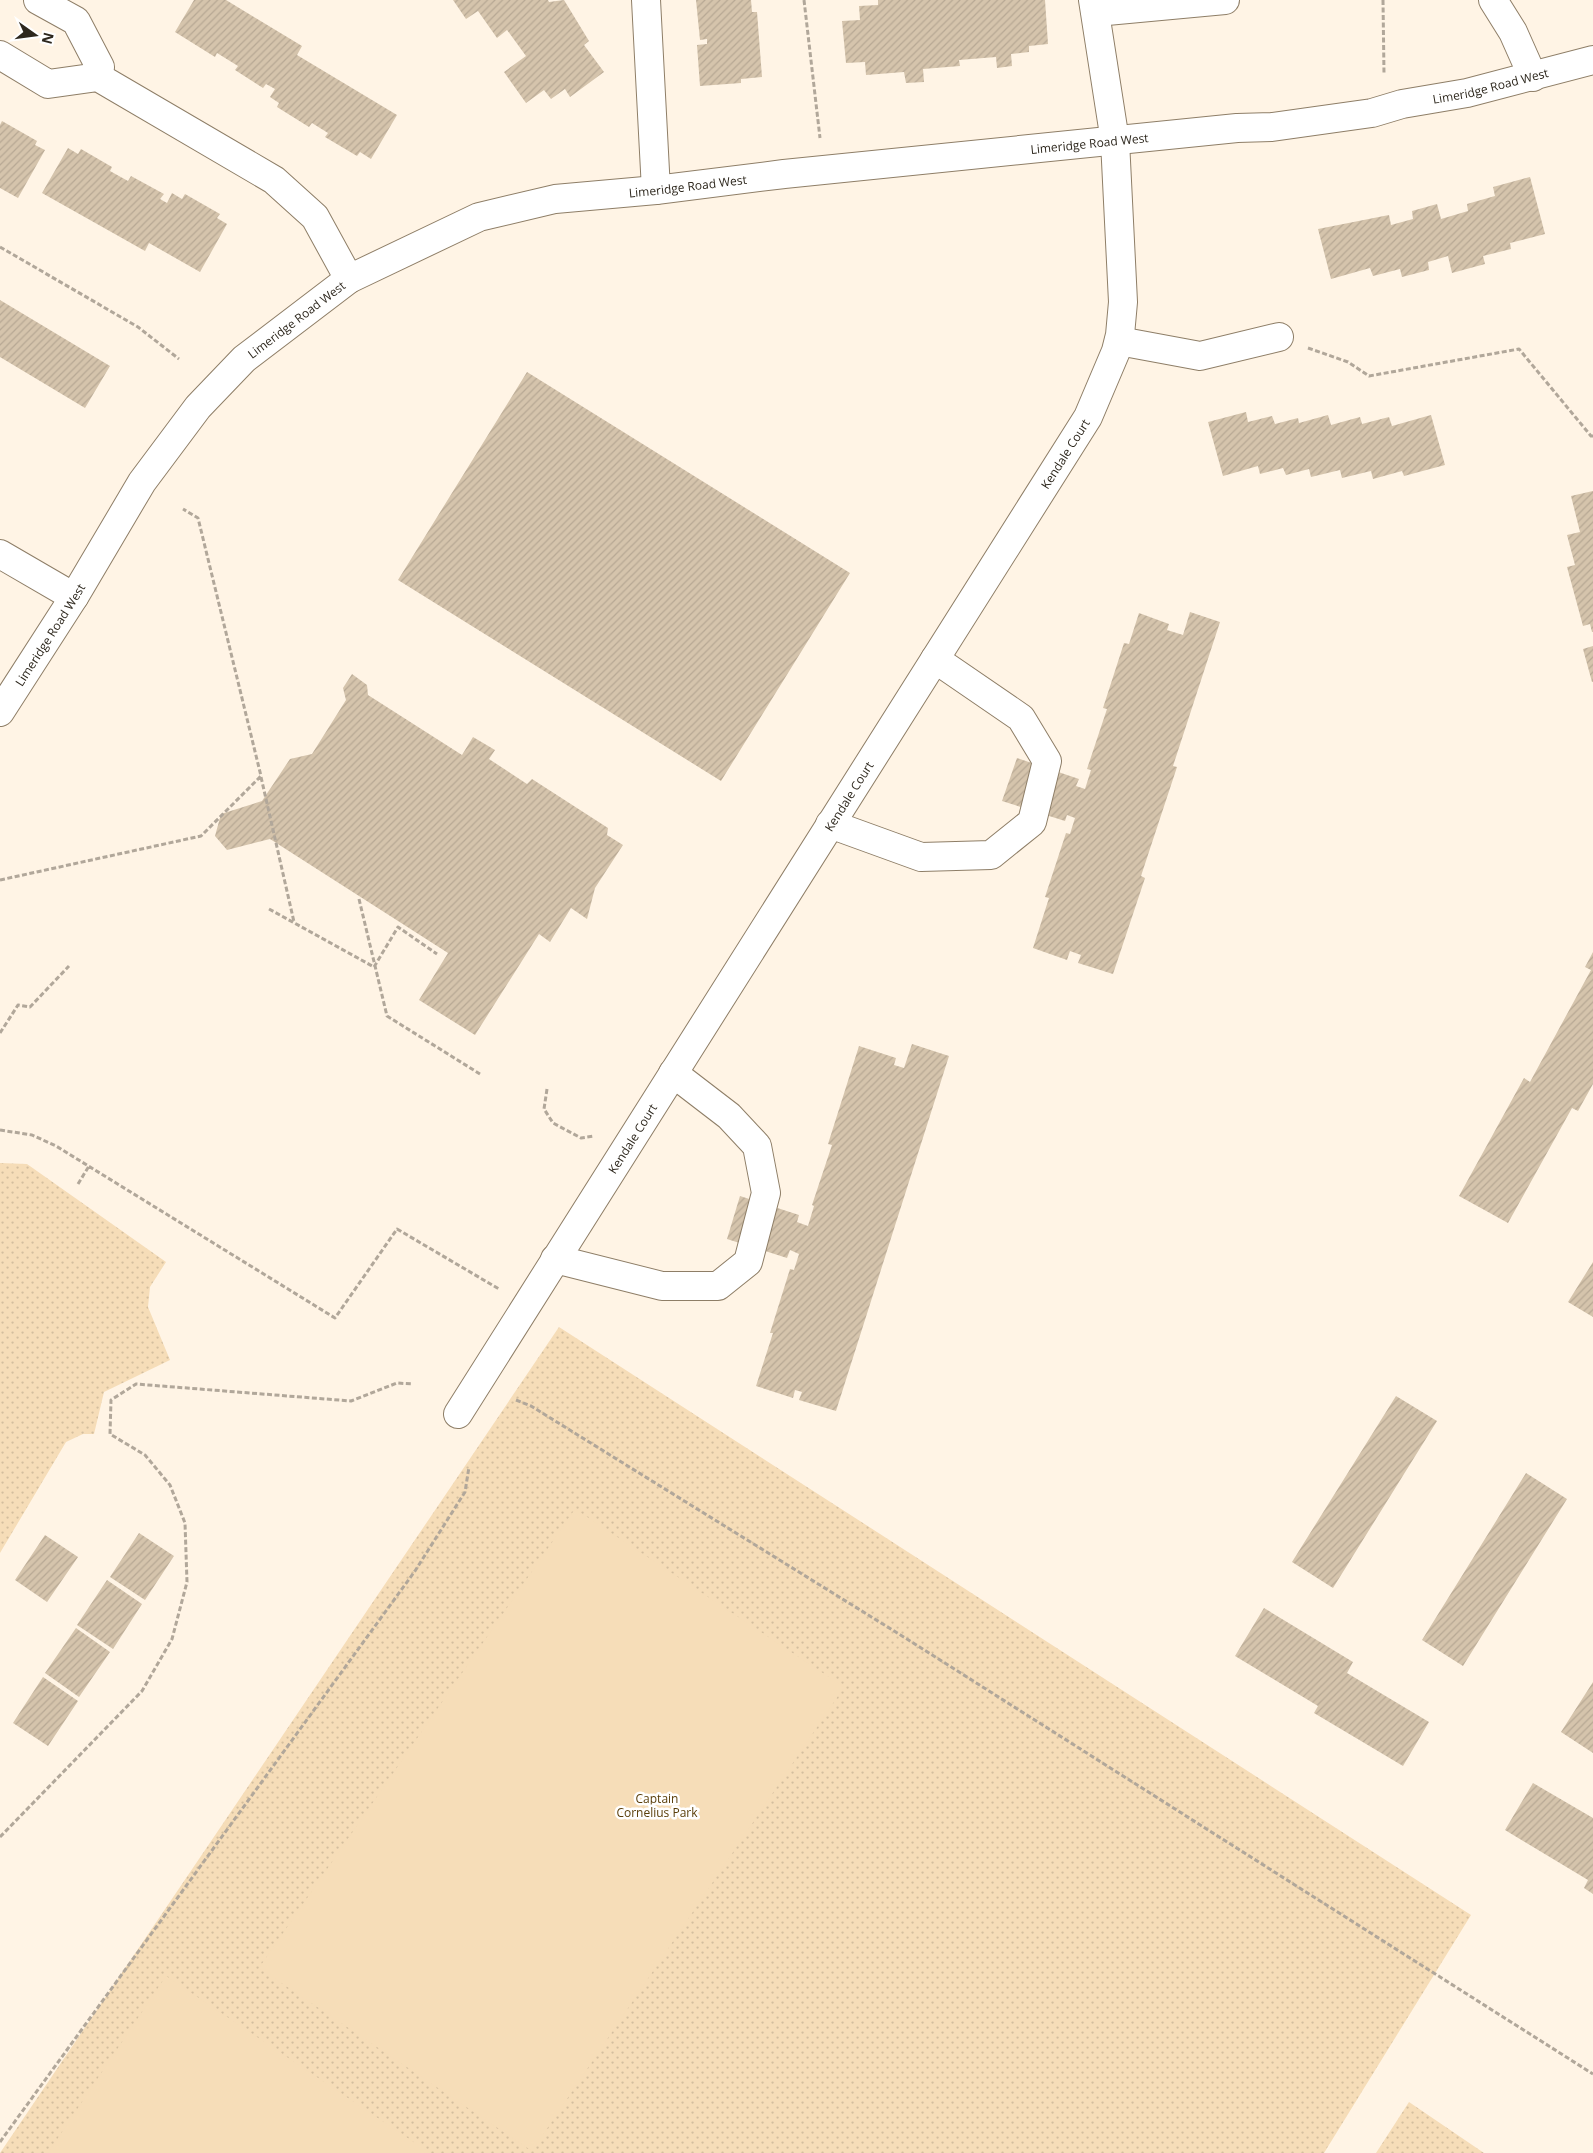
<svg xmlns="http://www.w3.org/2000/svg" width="1593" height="2153" font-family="'Open Sans',sans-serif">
<defs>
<pattern id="grass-dots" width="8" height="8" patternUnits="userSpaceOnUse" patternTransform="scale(1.25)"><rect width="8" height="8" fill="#f6ddb8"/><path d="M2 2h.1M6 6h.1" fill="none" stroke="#d3be9e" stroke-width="1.8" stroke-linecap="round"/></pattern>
<pattern id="building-hatch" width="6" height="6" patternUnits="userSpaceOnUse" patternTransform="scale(1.25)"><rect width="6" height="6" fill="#d5c4ac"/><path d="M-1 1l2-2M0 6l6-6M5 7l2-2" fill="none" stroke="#b7a894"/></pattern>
</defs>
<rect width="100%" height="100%" fill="#fff4e5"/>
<path fill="url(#grass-dots)" d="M0,1163L27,1164L166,1262L150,1287L148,1307L170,1360L104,1392L94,1434H83L66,1442L0,1553Z
M559,1327L1471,1915L1324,2153H0Z
M1409,2102L1484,2153H1376Z"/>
<path fill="#f6ddb8" d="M575,1509L844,1687L532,2151L259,1968Z
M166,1976L430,2153H48Z"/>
<path fill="url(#building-hatch)" d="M194,0H226L302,46L297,55L397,115L371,159L360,152L357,156L325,137L328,133L312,123L309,127L277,107L279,103L270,97L275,89L266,84L263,88L235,70L238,66L217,53L215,57L175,32Z
M453,0H548L549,2L564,0L589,41L584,45L604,72L570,97L565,89L551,99L544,90L526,103L504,72L526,56L507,30L497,38L478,11L466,19Z
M696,0H751L752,12H757L762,77L741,79V83L700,86L697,45L707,44V39L700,40Z
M878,0H1045L1048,44L1029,46V52L1011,54L1012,66L997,68L996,57L959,60L960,66L923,69L924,82L906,83L904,72L866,75L865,62L846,63L842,21L860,20L859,6L878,5Z
M2,121L37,141L35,145L45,150L18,198L0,188V125Z
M68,148L78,154L81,149L112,167L110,171L128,181L131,176L164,194L160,199L167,203L172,193L182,199L185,194L220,214L217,218L227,224L200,272L149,243L145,251L42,193Z
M1530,177L1545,234L1510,243L1511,249L1483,256L1485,264L1452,273L1448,256L1428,262L1429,270L1402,277L1400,269L1373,276L1370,268L1331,279L1318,229L1389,215L1391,225L1413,219L1412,211L1437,204L1441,219L1468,211L1467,204L1495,196L1493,187Z
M0,300L110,366L85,408L0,357Z
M527,372L850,573L721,781L398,580Z
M1246,412L1248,422L1272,416L1275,424L1298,418L1299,423L1328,415L1331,425L1360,417L1362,424L1389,417L1392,426L1431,415L1445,465L1404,476L1402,471L1373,479L1371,471L1342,478L1340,470L1311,477L1309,469L1286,475L1283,468L1260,474L1258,466L1223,476L1208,422Z
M1593,491V632H1592L1590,624L1583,626L1567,567L1575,565L1567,535L1580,532L1571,496Z
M1190,612L1220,622L1173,766L1177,767L1141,876L1145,878L1113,974L1078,963L1081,955L1070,951L1067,960L1033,948L1049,898L1045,897L1066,833L1070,834L1075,818L1067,815L1065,821L1002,801L1017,758L1079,779L1076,786L1085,789L1091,770L1087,769L1107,709L1103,708L1124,643L1129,644L1139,613L1169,624L1167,630L1183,635Z
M1593,646V682H1592L1583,649Z
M352,674L367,685L368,695L462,755L473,737L495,750L489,759L527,784L532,779L608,828L607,835L623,845L595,888L587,919L571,908L550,942L539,934L475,1035L419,1000L448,953L270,839L227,850L215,836L221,814L262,801L290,759L312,754L346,700L343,688Z
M1593,952V1084L1578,1111L1572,1108L1508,1223L1459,1196L1524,1078L1530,1082L1591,970L1585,967Z
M912,1044L949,1056L836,1411L799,1400L802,1392L795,1390L793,1398L756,1386L773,1333H770L790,1269L794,1270L799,1254L790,1250L787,1258L727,1239L740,1196L799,1215L797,1222L808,1226L814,1206L812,1205L832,1145L828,1144L859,1046L896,1058L894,1065L904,1068Z
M1593,1262V1317L1568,1302Z
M1396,1396L1437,1421L1333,1588L1292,1562Z
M1526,1473L1567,1499L1463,1666L1422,1640Z
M139,1533L174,1556L145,1600L110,1577Z
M45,1535L78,1557L47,1602L15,1580Z
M107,1580L142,1604L113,1649L77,1625Z
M1264,1608L1353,1662L1347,1673L1429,1722L1403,1766L1314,1713L1318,1706L1235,1656Z
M76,1628L110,1652L79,1697L45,1673Z
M43,1677L78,1701L48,1746L13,1723Z
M1593,1682V1753L1561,1732Z
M1533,1783L1593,1818V1894L1584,1888L1588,1880L1505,1830Z"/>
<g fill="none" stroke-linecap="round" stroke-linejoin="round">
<defs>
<g id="minor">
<path d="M38,0L76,21L100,67L98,77"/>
<path d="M646,0L656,190"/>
<path d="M1493,0L1513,32L1533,77"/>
<path d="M1096,12L1225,0"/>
<path d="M0,55L48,84L98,77L274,180L315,217L349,279"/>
<path d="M1119,341L1200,356L1279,337"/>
<path d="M0,554L74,597"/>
<path id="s1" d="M0,712L74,597L142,482L198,407L244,359L349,279L479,217L555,199L656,190L784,174L1237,128L1272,127L1372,113L1402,104L1467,93L1593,60"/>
<path d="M830,824L921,857L991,855L1032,822L1047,761L1021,718L935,659"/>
<path d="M555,1259L662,1286H718L748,1262L766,1193L757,1146L729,1116L673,1073"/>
<path id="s2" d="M458,1414L1088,417L1116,351L1120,335L1123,302L1115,141L1093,0"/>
</g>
</defs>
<use href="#minor" stroke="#8e7e67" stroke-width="30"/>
<path stroke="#b1a79a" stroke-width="3" stroke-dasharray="5 2.5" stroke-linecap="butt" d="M804,0L820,138
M1383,0L1384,74
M0,247L138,327L179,359
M1308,348L1348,362L1369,376L1519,349L1591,436H1593
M261,777L294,922
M0,880L201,836L261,776L198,518L183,509
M359,899L387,1016L480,1074
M269,909L374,967L398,927L437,954
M0,1033L18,1005L30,1007L69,966
M547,1089L544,1109L553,1123L581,1138L594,1136
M0,1130L32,1135L56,1146L335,1318L397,1229L499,1289
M78,1184L89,1166
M516,1400L531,1406L907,1639L1593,2074
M0,1837L142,1691L172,1639L187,1582L185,1523L170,1485L145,1455L110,1434L111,1400L136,1384L351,1401L397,1383L413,1384
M0,2142L415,1571L465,1492L469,1467"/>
<use href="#minor" stroke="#fff" stroke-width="28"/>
</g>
<g text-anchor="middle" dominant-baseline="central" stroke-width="5" stroke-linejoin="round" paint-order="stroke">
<g font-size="12" fill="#2d271d" stroke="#fff">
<text stroke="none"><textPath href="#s1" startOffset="1728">Limeridge Road West</textPath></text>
<text stroke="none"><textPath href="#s1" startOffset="1322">Limeridge Road West</textPath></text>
<text stroke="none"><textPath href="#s1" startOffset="918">Limeridge Road West</textPath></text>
<text stroke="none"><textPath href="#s1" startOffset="496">Limeridge Road West</textPath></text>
<text stroke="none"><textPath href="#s2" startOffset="1136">Kendale Court</textPath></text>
<text stroke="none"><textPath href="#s1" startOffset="92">Limeridge Road West</textPath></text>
<text stroke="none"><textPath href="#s2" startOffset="731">Kendale Court</textPath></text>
<text stroke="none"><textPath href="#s2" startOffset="326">Kendale Court</textPath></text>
</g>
<g font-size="12" fill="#593d08" stroke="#fff">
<text x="657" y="1798">Captain<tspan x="657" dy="14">Cornelius Park</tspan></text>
</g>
</g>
<g transform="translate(35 35) rotate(104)" stroke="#ffffff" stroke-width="4" paint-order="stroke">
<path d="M0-4L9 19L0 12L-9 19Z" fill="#2d271d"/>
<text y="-8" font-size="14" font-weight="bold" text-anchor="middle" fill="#2d271d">N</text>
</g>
</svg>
